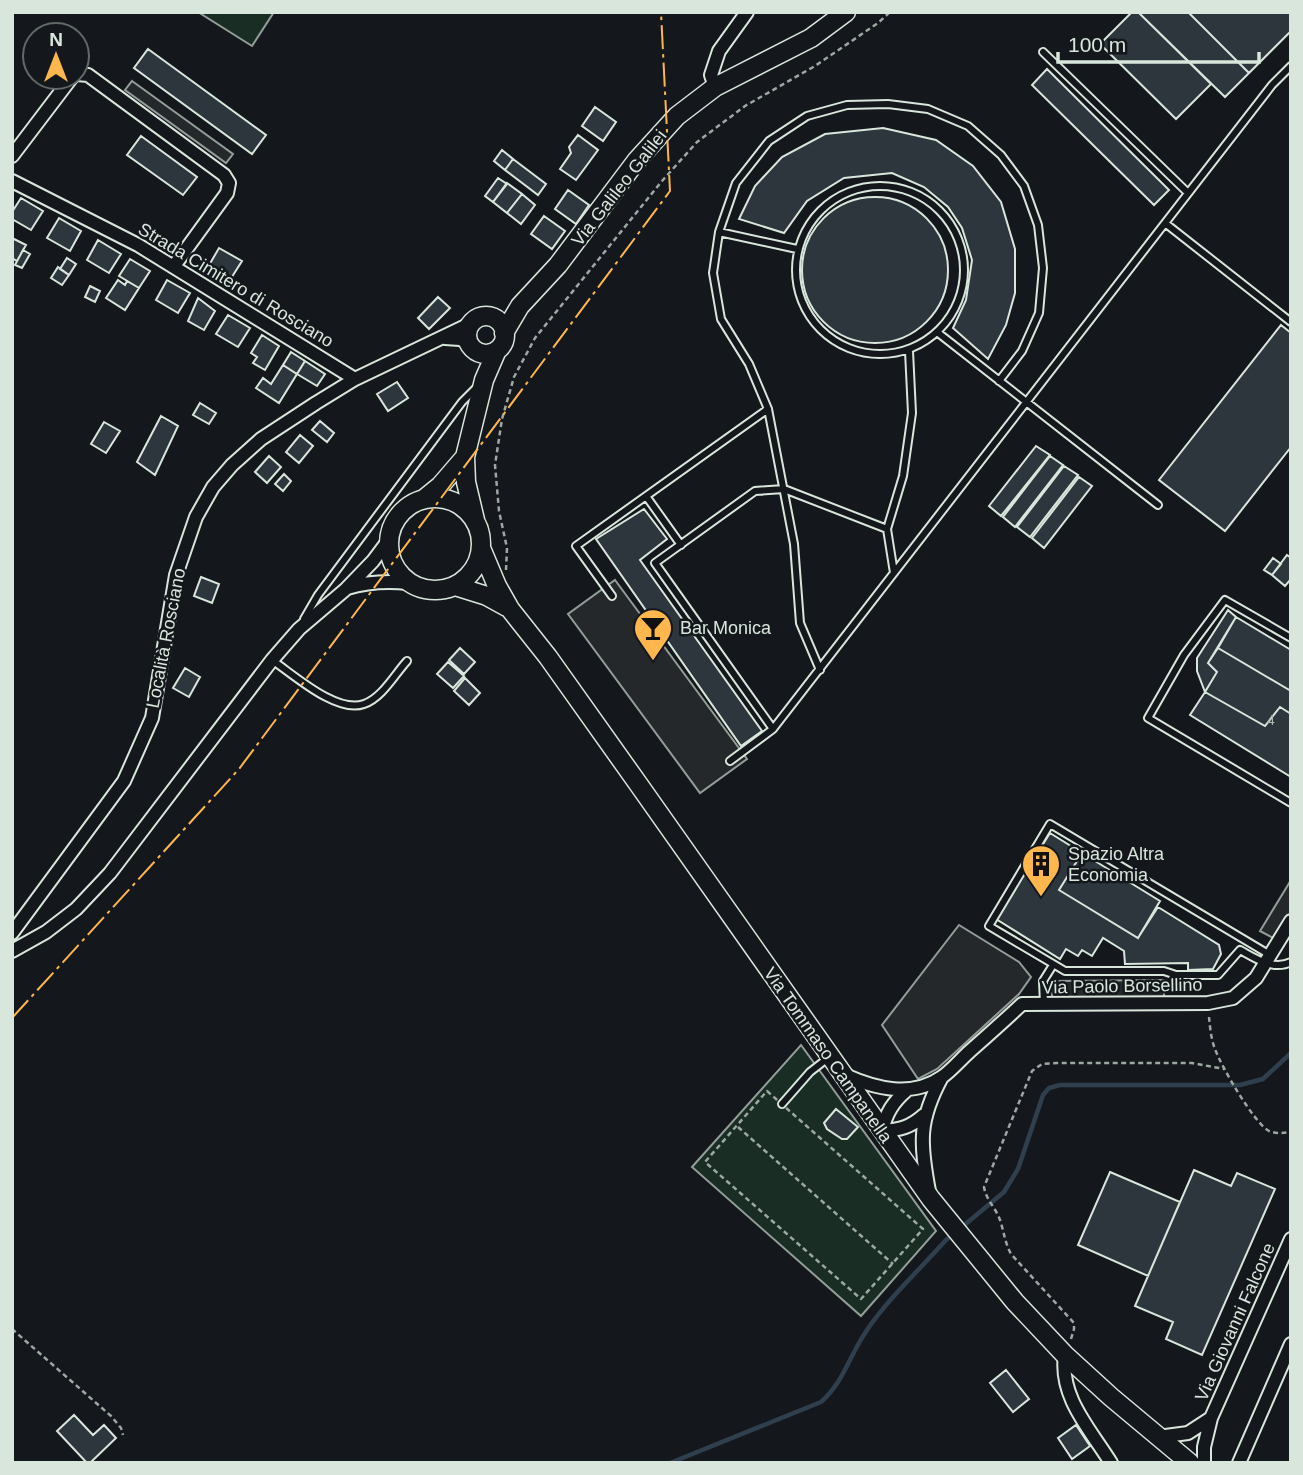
<svg xmlns="http://www.w3.org/2000/svg" width="1303" height="1475" font-family="Helvetica,sans-serif">
<rect width="100%" height="100%" fill="#14181c"/>
<path fill="#1a2d24" stroke="#939e99" stroke-width="2" d="M198,12H274L252,46Z
M801,1045L936,1231L861,1316L692,1167Z"/>
<path fill="#24282b" stroke="#939e99" stroke-width="2" d="M132,81L233,154L226,163L125,90Z
M615,580L747,759L700,793L568,614Z
M1291,880V921L1279,941L1260,931Z
M959,925L1019,962L1031,977L1019,994L937,1069L918,1079L882,1025Z
M1164,980V1003L1052,1004V981Z"/>
<g fill="none" stroke-linecap="round" stroke-linejoin="round">
<path stroke="#2f3f4d" stroke-width="4.5" d="M962,1227L1004,1192L1018,1169L1043,1095L1049,1088L1060,1085H1240L1263,1079L1291,1053
M670,1463L821,1402C844,1382 850,1354 867,1330C888,1299 921,1268 946,1240L955,1233"/>
</g>
<path fill="#2c363c" stroke="#d8e6dc" stroke-width="2" d="M1132,12H1138L1211,84L1176,119L1100,44Z
M1138,12H1188L1249,73L1225,97Z
M1188,12H1291V31L1249,73Z
M148,49L266,135L252,154L134,68Z
M1047,69L1169,190L1154,205L1032,85Z
M595,107L616,122L603,141L582,126Z
M883,128L936,140L973,166L1001,202L1015,249V293L1006,325L988,359L953,328L966,300L972,260L962,228L948,207L924,187L892,173L844,178L807,201L784,233L739,219L755,186L782,157L825,134Z
M578,135L598,150L576,180L560,169L571,153L569,147Z
M141,136L197,177L183,195L127,155Z
M502,150L513,159L505,170L494,161Z
M513,159L546,184L538,195L505,170Z
M498,178L507,184L493,202L485,196Z
M507,183L522,194L507,213L493,202Z
M568,190L589,205L576,224L555,209Z
M522,194L535,205L521,224L507,213Z
M802 270a73 73 0 1 1 146 0a73 73 0 1 1-146 0Z
M21,198L43,211L31,230L12,219V212Z
M544,216L565,231L552,249L531,234Z
M59,218L81,231L70,251L47,238Z
M12,238L26,245L17,261L12,258Z
M98,240L121,254L109,273L87,260Z
M219,248L242,261L230,280L208,267Z
M23,250L30,254L22,268L15,265Z
M67,258L76,264L69,275L60,269Z
M130,259L150,271L139,288L119,276Z
M58,267L69,275L62,285L51,278Z
M118,280L125,285L127,281L139,288L125,310L106,298Z
M167,280L190,293L178,313L156,300Z
M90,286L100,291L95,302L85,297Z
M438,297L450,308L429,329L418,318Z
M198,298L215,311L204,330L188,321Z
M228,315L250,328L238,347L216,334Z
M1281,325L1291,333V447L1225,531L1159,480Z
M262,335L279,346L265,370L253,363L257,357L251,353Z
M291,352L305,361L297,374L283,365Z
M305,361L325,374L317,386L297,374Z
M283,365L297,374L279,403L256,388L263,378L271,384Z
M397,382L408,398L388,411L377,394Z
M200,403L216,413L209,424L193,415Z
M161,416L178,426L155,475L137,462Z
M320,421L334,433L327,442L312,430Z
M104,422L120,431L106,453L91,444Z
M300,435L313,446L299,463L286,452Z
M1036,446L1050,455L1001,516L989,506Z
M269,456L281,467L267,483L255,472Z
M1050,456L1063,465L1015,527L1003,517Z
M1064,466L1078,475L1030,537L1017,527Z
M284,474L291,481L283,491L275,484Z
M1079,477L1092,486L1044,548L1032,538Z
M644,509L667,539L640,560L762,731L741,746L596,539Z
M1287,555L1291,558V579L1285,586L1272,575Z
M1273,558L1281,564L1272,575L1264,570Z
M201,577L219,584L212,603L194,596Z
M1228,610L1236,617L1208,663L1217,672L1205,692L1197,671V658Z
M1236,617L1291,650V691L1218,648Z
M460,648L475,662L464,674L449,660Z
M1218,648L1291,691V714L1280,707L1265,726L1205,692L1217,672L1208,663Z
M448,662L464,676L453,688L437,674Z
M185,668L200,677L189,697L173,688Z
M465,678L480,693L469,705L454,691Z
M1205,692L1265,726L1280,707L1291,714V777L1190,715Z
M1050,833L1082,853L1059,890L1138,938L1158,907L1219,945L1221,954L1213,969L1188,970V963L1125,964L1124,951L1103,938L1092,956L1082,950L1078,956L1066,949L1060,959L996,919Z
M1082,853L1160,901L1138,938L1059,890Z
M836,1109L858,1127L847,1139H842L827,1129L824,1123Z
M1194,1170L1231,1186L1237,1173L1275,1189L1202,1355L1166,1339L1173,1322L1135,1306Z
M1110,1172L1180,1202L1148,1276L1078,1245Z
M1006,1370L1029,1399L1013,1412L990,1383Z
M74,1415L93,1435L104,1425L116,1438L90,1463H87L57,1431Z
M1076,1425L1090,1446L1072,1459L1058,1438Z"/>
<g fill="none" stroke-linecap="round" stroke-linejoin="round">
<defs>
<path id="service" d="M1043,52L1188,193
M796 270a84 84 0 1 1 168 0a84 84 0 1 1-168 0Z
M1165,223L1291,322
M719,232L797,249
M937,332L1158,505
M646,496L681,545
M894,573L887,529L903,476L912,413L909,351
M612,596L576,546L768,409
M304,619L318,595L462,402L477,387
M1291,638L1225,600L1184,655L1148,718L1291,803
M272,660C294,675 337,714 364,704C382,698 395,674 407,661
M820,670L800,623L794,544L768,409L749,364L721,319L713,273L719,232L736,183L769,141L807,116L847,105L888,104L928,109L968,126L1001,155L1024,186L1038,225L1043,268L1039,313L1022,351L999,381
M773,729L655,563L755,491L784,489L887,529
M730,761L773,729L1272,85L1291,66
M1270,955L1050,824L989,926L1065,971H1164L1176,975H1218L1240,950C1255,958 1273,971 1291,962
M1044,1004L1043,981L1053,965
M782,1104L810,1072L828,1058"/>
<path id="minor" d="M77,74L88,75L224,175L229,183L227,193L174,266
M715,87L711,75L719,51L747,12
M12,156L72,77
M12,181L138,245L355,379
M445,338L460,339L469,343
M347,588C367,582 387,581 408,583
M12,933L124,781L152,718L176,575L196,517L213,487L232,465L261,439L316,403L355,379L470,324
M12,951L46,932L76,909L110,873L272,660L299,629L346,589L373,561L388,541
M845,1075C876,1089 912,1098 942,1077C952,1070 961,1059 970,1051C987,1036 1005,1020 1022,1004L1208,1003L1233,998L1256,978L1291,921
M907,1090C893,1102 886,1113 882,1131C900,1130 911,1127 924,1115
M929,1191C920,1143 918,1121 942,1077
M1065,1355C1059,1397 1090,1429 1111,1463
M1158,1437L1188,1433L1211,1418
M1204,1463V1447L1211,1418L1291,1239
M1239,1463L1291,1344"/>
<path id="secondary" d="M467 335a19 19 0 1 1 38 0a19 19 0 1 1-38 0Z
M504,333L520,306L558,265L637,160L677,116L715,87L811,38L846,12
M389 544a46 46 0 1 1 92 0a46 46 0 1 1-92 0Z
M424,499L440,486L465,457
M475,520L466,482L465,457L484,380L497,350
M481,548L497,586L510,609L548,657L639,785L931,1199L1015,1302L1065,1355L1111,1397L1190,1463
M455,586L487,596L507,607"/>
</defs>
<use href="#service" stroke="#d8e6dc" stroke-width="10"/>
<use href="#minor" stroke="#d8e6dc" stroke-width="16"/>
<use href="#secondary" stroke="#d8e6dc" stroke-width="21"/>
<path stroke="#9da8a2" stroke-width="2.5" stroke-dasharray="5 3.5" stroke-linecap="butt" d="M506,570L507,548L499,511L495,465L502,419L514,377L535,338L662,181L697,142L745,106L815,66L878,23L890,12
M1209,1017C1210,1027 1211,1039 1215,1049C1221,1066 1254,1123 1269,1131C1276,1134 1283,1133 1291,1132
M767,1091L923,1229L861,1299L705,1162Z
M738,1127L893,1264
M12,1329L111,1416L121,1428L123,1435
M1071,1339L1074,1329V1323L1011,1254C1005,1243 1004,1232 1000,1220C996,1208 986,1200 984,1187L1032,1071L1042,1064L1057,1063H1192L1224,1069"/>
<use href="#service" stroke="#14181c" stroke-width="6"/>
<use href="#minor" stroke="#14181c" stroke-width="12"/>
<use href="#secondary" stroke="#14181c" stroke-width="18"/>
<path stroke="#ffb74d" stroke-width="2" stroke-dasharray="24 5 3.5 5" stroke-linecap="butt" d="M12,1018L239,769L670,191L661,12"/>
</g>
<defs>
<symbol id="bar-pin" viewBox="-11 -11 22 30"><path d="M0 17L-7.5 6A9.5 9.5 0 1 1 7.5 6Z" fill="#ffb74d" stroke="#14181c"/><path d="M-6-5H6L.8 .8V4.5H3.5V6h-7V4.5H-.8V.8Z" fill="#111"/></symbol>
<symbol id="building-pin" viewBox="-11 -11 22 30"><path d="M0 17L-7.5 6A9.5 9.5 0 1 1 7.5 6Z" fill="#ffb74d" stroke="#14181c"/><path d="M-4-6H4V6H1V3H-1V6H-4ZM-2.5-4.3h1.7v1.8h-1.7ZM.8-4.3h1.7v1.8H.8ZM-2.5-1h1.7V.8h-1.7ZM.8-1h1.7V.8H.8Z" fill="#111"/></symbol>
</defs>
<g fill-rule="evenodd">
<use href="#bar-pin" x="631" y="606" width="44" height="60"/>
<use href="#building-pin" x="1019" y="842" width="44" height="60"/>
</g>
<g text-anchor="middle" dominant-baseline="central" stroke-width="5" stroke-linejoin="round" paint-order="stroke">
<g font-size="14" fill="#adbab4">
<text x="1271" y="720">4</text>
</g>
<g font-size="18" fill="#d8e6dc" stroke="#14181c">
<text transform="translate(619 188) rotate(-52)">Via Galileo Galilei</text>
<text transform="translate(236 285) rotate(31)">Strada Cimitero di Rosciano</text>
<text transform="translate(166 638) rotate(-79)">Località Rosciano</text>
<text transform="translate(1122 986) rotate(-1)">Via Paolo Borsellino</text>
<text transform="translate(828 1055) rotate(55)">Via Tommaso Campanella</text>
<text transform="translate(1235 1322) rotate(-66)">Via Giovanni Falcone</text>
</g>
<g font-size="18" fill="#d8e6dc" stroke="#14181c" text-anchor="start">
<text x="680" y="628">Bar Monica</text>
<text x="1068" y="854">Spazio Altra<tspan x="1068" dy="21">Economia</tspan></text>
</g>
</g>
<rect width="1303" height="1475" fill="none" stroke="#d8e6dc" stroke-width="28"/>
<g transform="translate(56 56)"><circle r="33" fill="#14181c" stroke="#626a69" stroke-width="2"/>
<path d="M0-5L12 26L0 18L-12 26Z" fill="#ffb74d"/>
<text y="-10" font-size="19" font-weight="bold" text-anchor="middle" fill="#d8e6dc">N</text>
</g>
<path d="M1058 52v10h201v-10" fill="none" stroke="#d8e6dc" stroke-width="3.5"/>
<text x="1068" y="52" font-size="21" fill="#d8e6dc" stroke="#14181c" stroke-width="5" paint-order="stroke">100 m</text>
</svg>
